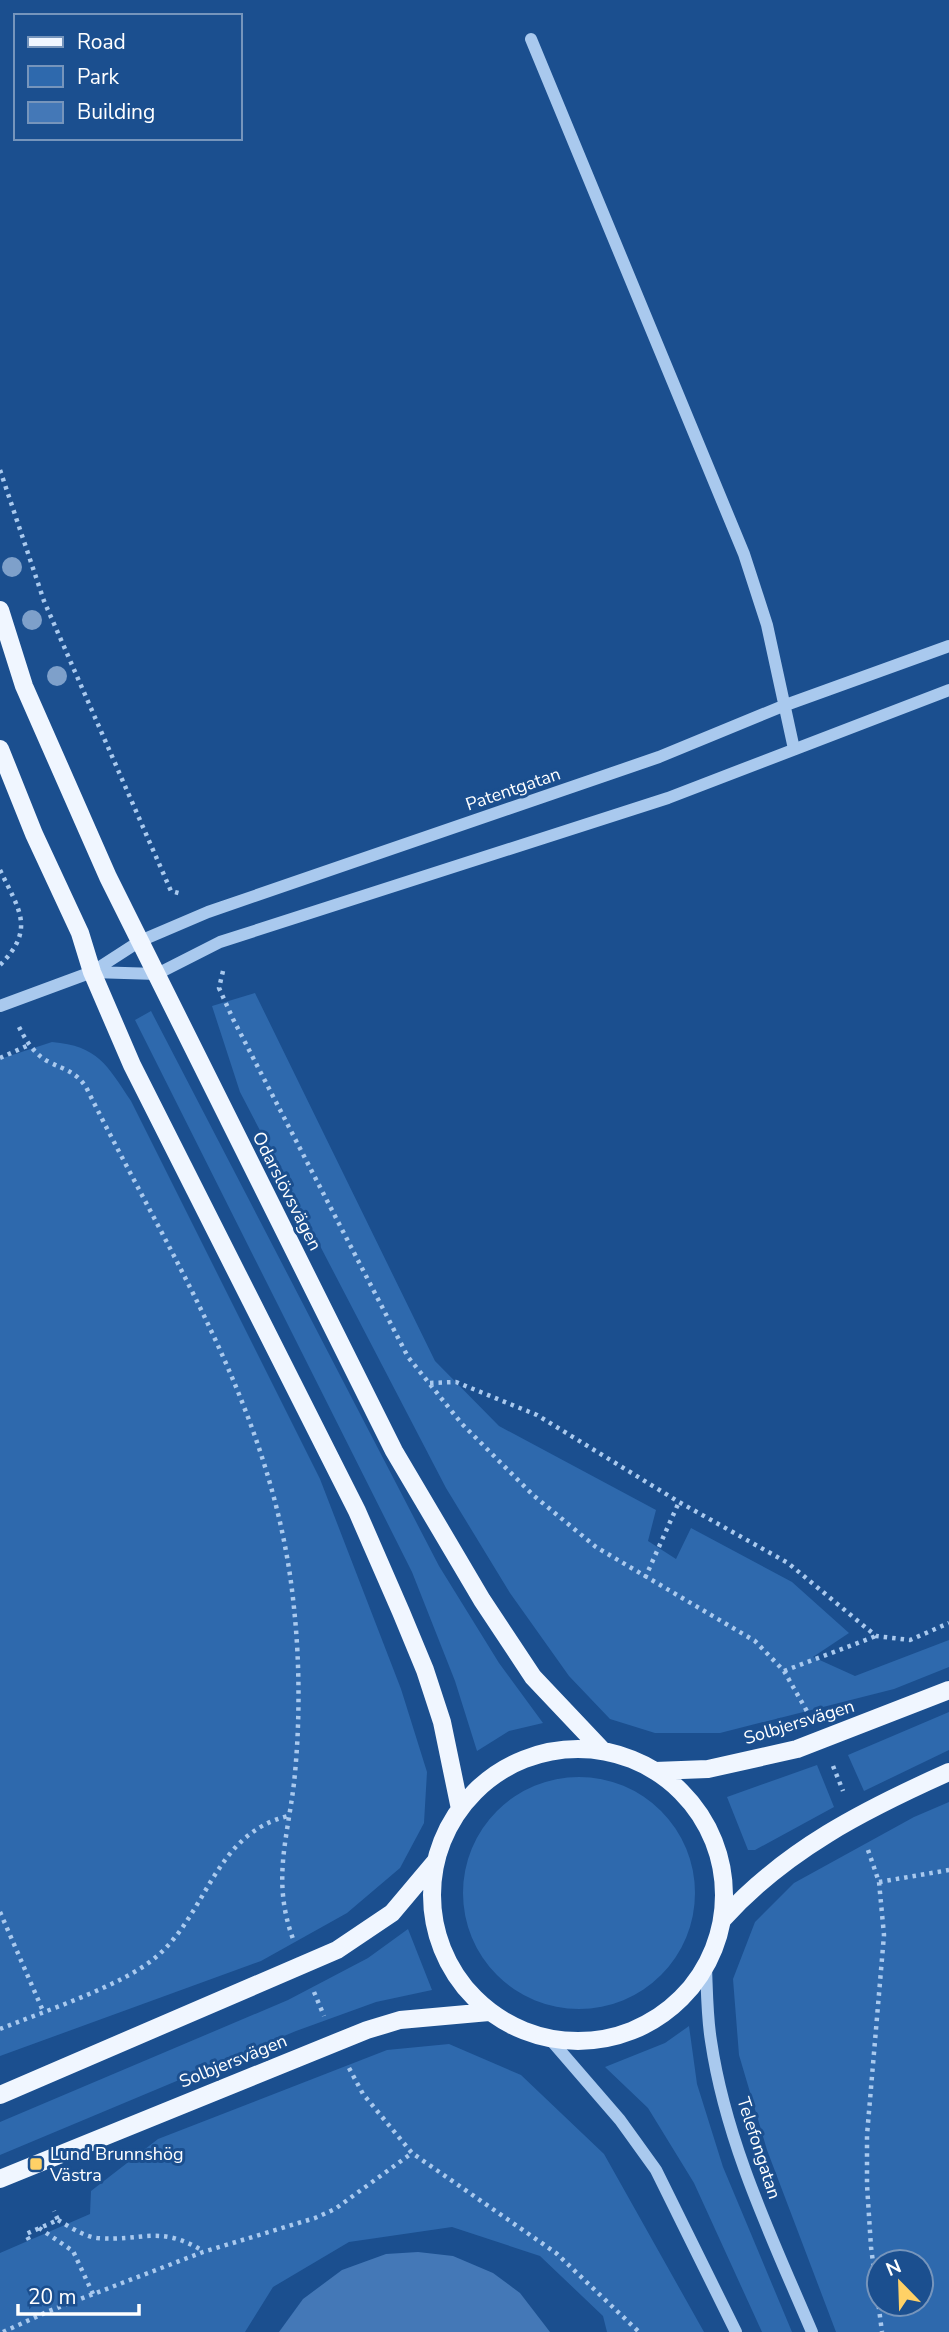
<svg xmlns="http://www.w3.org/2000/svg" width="949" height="2332" font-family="'Nunito Sans',sans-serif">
<rect width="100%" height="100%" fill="#1b4f8f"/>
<path fill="#2e69ad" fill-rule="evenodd" d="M255,993L435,1361L499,1426L656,1510L648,1541L676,1559L691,1528L792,1582L849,1633L813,1657L855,1676L949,1640V1667L894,1689L720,1733H655L610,1719L569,1676L510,1593L446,1488L240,1092L212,1006Z
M151,1011L439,1566L499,1663L543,1723L509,1731L477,1751L455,1681L412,1572L135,1020Z
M52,1042C98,1046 107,1065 131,1101L320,1479L401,1689L427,1772L424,1823L400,1868L347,1913L261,1961L0,2056V1059Z
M949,1712V1750L864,1791L848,1755Z
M817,1765L834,1807L755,1850H748L727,1797Z
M463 1893a116 116 0 1 1 232 0a116 116 0 1 1-232 0Z
M949,1802V2332H836L767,2150L739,2055L733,1979L755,1922L794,1883L914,1817ZM879,2262H921V2304H879Z
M408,1929L432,1990L376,2002L296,2031L0,2155V2122L288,2000L368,1958Z
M689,2026L697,2084L723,2167L792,2332H762L694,2183L648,2108L605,2067L665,2043Z
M449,2044L521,2075L604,2154L704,2332H607L603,2316L540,2256L452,2227L349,2242L273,2287L245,2332H0V2253L90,2214L91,2191L158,2139L387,2050Z"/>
<path fill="#4478b7" d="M418,2252L453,2256L493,2273L520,2293L550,2332H279L303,2299L342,2270L386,2254Z"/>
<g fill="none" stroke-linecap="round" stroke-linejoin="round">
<path stroke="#a9c9ee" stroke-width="4.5" stroke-dasharray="3.5 5" stroke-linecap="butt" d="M0,470L44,601L171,891L182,894
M0,870C19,910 36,929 0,965
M223,971L219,988L233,1019L408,1357L462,1424L533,1495L596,1547L755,1641L784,1671L808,1713
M19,1027C26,1041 35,1055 49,1062C65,1070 75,1071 86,1087C171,1259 275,1412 294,1608C300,1664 300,1727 294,1783C287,1841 272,1881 293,1939
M0,1058L29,1045
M430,1383L456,1382L537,1415L679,1502L788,1563L876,1636L910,1640L949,1623
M645,1578L679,1502
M784,1671L876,1636
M833,1766L843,1791
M868,1850L879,1882L884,1935L867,2135V2185L871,2247L882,2332
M879,1882L949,1870
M0,1912L43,2011
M314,1992L324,2016
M0,2029C42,2012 124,1985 156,1957C208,1913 214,1834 288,1816
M349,2068L363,2094L412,2153L556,2253L639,2332
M58,2220C70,2227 83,2236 97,2238C143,2242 158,2224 203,2251
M39,2228L73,2251L93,2294
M29,2240L26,2234L58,2220L54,2211
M3,2332L49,2311L203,2252L315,2218L335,2209L412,2153"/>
<path stroke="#a9c9ee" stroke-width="12" d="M531,39L744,554L767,625L794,749
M92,972L140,941L208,912L659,757L783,706L949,646
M0,1006L92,972L157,974L220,942L668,798L949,690
M706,1967C707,1991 707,2017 711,2041C726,2143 772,2238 812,2332
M550,2039L620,2120L656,2170L736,2332"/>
<path stroke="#f0f6ff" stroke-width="18" d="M0,610L24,686L108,877L394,1451L482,1600L533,1677L603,1751
M0,749L34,834L80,933L92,972L132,1065L357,1511L401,1612L425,1670L442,1722L460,1809
M432 1895a146 146 0 1 1 292 0a146 146 0 1 1-292 0Z
M655,1771L708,1769L797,1749L949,1690
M722,1920C785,1850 864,1810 949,1772
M0,2095L337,1950L392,1913L435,1862
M0,2179L367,2030L400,2020L489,2012"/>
</g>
<g fill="#7ea0ca">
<circle cx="12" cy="567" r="10"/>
<circle cx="32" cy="620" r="10"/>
<circle cx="57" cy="676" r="10"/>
</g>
<rect fill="#ffd166" stroke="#1b4f8f" stroke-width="2.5" x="29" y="2157" width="14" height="14" rx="3.5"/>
<g text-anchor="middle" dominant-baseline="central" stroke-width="6" stroke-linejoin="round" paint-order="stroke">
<g font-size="18" fill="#fff" stroke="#1b4f8f">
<text transform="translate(513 789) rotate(-19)">Patentgatan</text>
<text transform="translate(287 1191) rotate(63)">Odarslövsvägen</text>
<text transform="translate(799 1722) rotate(-17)">Solbjersvägen</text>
<text transform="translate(233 2061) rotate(-22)">Solbjersvägen</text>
<text transform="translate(759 2148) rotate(72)">Telefongatan</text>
</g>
<g font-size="18" fill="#fff" stroke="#1b4f8f" text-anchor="start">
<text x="50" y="2154">Lund Brunnshög<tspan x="50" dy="21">Västra</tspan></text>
</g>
</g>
<rect x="14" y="14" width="228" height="126" fill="#1b4f8f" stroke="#7695bc" stroke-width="2"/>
<rect x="28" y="37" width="35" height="10" fill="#f0f6ff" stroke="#7695bc" stroke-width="2"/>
<text x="77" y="49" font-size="21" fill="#ffffff">Road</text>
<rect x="28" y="66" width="35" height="21" fill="#2e69ad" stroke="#7695bc" stroke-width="2"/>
<text x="77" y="84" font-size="21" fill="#ffffff">Park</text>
<rect x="28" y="102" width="35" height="21" fill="#4478b7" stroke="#7695bc" stroke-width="2"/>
<text x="77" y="119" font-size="21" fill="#ffffff">Building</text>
<g transform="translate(900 2283) rotate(337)"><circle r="33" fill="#1b4f8f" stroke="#7695bc" stroke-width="2"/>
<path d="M0-5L12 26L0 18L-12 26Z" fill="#ffd166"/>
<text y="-10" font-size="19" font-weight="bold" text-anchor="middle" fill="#ffffff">N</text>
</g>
<path d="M18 2304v10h121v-10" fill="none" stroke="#ffffff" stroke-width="3.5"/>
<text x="28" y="2304" font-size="21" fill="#ffffff" stroke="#1b4f8f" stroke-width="5" paint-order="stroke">20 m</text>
</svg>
